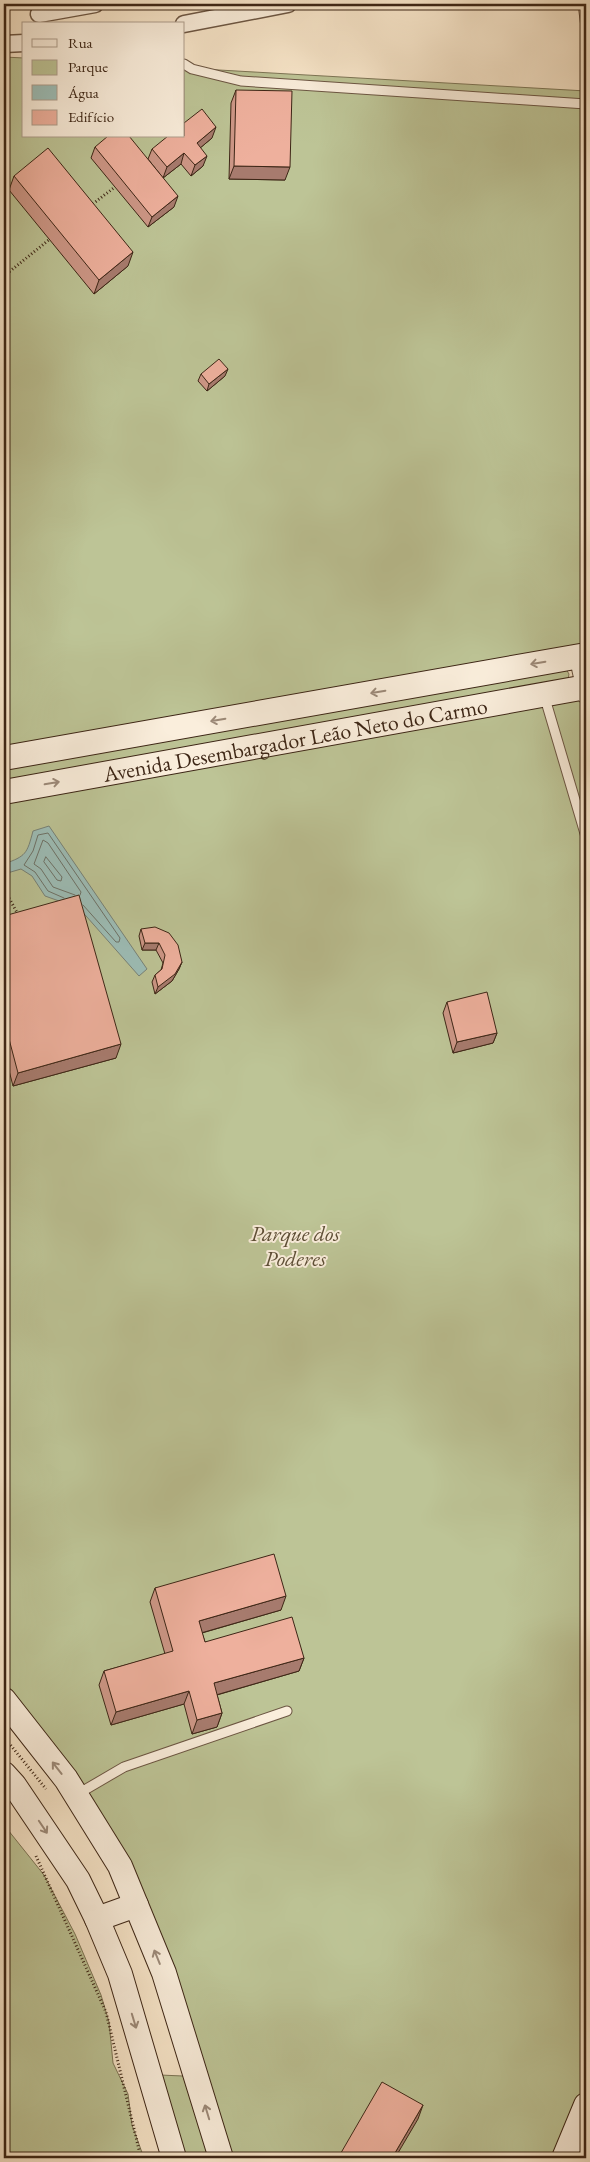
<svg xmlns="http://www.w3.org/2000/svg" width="590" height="2162" font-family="'EB Garamond',serif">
<rect width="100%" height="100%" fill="#f7e5c9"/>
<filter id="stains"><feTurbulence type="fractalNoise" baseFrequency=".004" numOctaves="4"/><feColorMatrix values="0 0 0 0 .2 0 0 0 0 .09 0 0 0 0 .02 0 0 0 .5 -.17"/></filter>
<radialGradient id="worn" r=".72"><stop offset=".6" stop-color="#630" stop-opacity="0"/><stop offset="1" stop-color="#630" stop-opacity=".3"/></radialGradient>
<path fill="#bdc496" stroke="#7d7556" d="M4,57L24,58V136H184V68L586,91V655L4,758Z
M564,666L569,674L567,685L4,786V766Z
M586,687V2105L564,2158H221L120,1866L4,1700V792Z
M4,1825L44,1875L75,1934L101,1995L109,2022L113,2063L128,2094L132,2125L144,2158H4Z
M160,2075L183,2076L209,2158H184Z"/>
<path fill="#9dbfb9" stroke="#778278" d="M49,826L147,969L139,976L79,908L45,896L32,876L21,869L4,874V864C26,856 27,854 33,831Z"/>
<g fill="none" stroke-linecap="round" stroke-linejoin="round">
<path stroke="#6d7268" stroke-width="1" d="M46,857L62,877L61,881L57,880L44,862Z
M75,895L53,887L41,869L34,864L43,840L48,843L81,892L80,895
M64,898L48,891L35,872L24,865L33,851L38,835L48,833L120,938L119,942H116L83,905"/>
<defs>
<path id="service" d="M583,4L586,27
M184,64L192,69L241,81L586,104
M574,657L583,698L586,700
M544,695L586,837
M76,1795L124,1767L287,1711"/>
<path id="minor" d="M39,14L95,4
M184,24L288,4
M4,44L24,43"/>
<g id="secondary">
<path d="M4,758L586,655"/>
<path id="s1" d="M4,792L586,687"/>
<path d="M4,1700L66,1779L120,1866L164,1973L221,2158"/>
<path d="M4,1774L14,1785L78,1880L97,1919L120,1974L174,2158"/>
<path d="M97,1919L136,1905"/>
<path d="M564,2158L586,2105"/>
</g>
</defs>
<use href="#service" stroke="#6c5643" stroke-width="11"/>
<use href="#minor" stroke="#6c5643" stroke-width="19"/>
<use href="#secondary" stroke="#3d2616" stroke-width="26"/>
<path stroke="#3d2616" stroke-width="3" stroke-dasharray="1 2.5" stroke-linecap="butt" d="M90,206L115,187
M4,276L50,239
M4,889L19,916
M4,1737L46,1789
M36,1856L106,2012L141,2158"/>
<use href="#service" stroke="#faeedc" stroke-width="9"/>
<use href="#minor" stroke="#faeedc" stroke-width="16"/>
<use href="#secondary" stroke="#faeedc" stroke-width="24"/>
</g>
<path fill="#cd9787" stroke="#3d2616" d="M236,90L285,180L229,179L231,103Z
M212,138L200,148L203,166L191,176L181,164L163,178L148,159L152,149Z
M95,147L174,207L148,227L91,158Z
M14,176L128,266L94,294L9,190Z
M201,374L225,376L207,391L198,381Z
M4,916L116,1058L13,1086L4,1051Z
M141,929L182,962L179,969L172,981L155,994L152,982L155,975L161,970L163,963L156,950H142L139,936Z
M447,1002L497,1033L493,1043L453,1053L443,1013Z
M155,1588L281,1610L202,1633L205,1642L304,1658L299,1671L217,1695L222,1713L217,1727L192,1734L184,1704L111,1725L99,1685L104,1671L165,1654L150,1602Z"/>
<path fill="#a77b6e" stroke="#3d2616" d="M216,127L212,138L193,154L197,143Z
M184,153L181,164L163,178L167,167Z
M207,156L203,166L191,176L195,165Z
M234,166L290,167L285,180L229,179Z
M178,196L174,207L148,227L152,217Z
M133,252L128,266L94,294L99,280Z
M228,369L225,376L207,391L209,384Z
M145,943H159L156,950H142Z
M182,962L179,969L172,981L155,994L158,987Z
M497,1033L493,1043L453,1053L457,1042Z
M121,1044L116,1058L13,1086L18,1073Z
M286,1596L281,1610L194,1635L199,1621Z
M304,1658L299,1671L209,1697L214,1683Z
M189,1691L184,1704L111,1725L116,1712Z
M222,1713L217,1727L192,1734L197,1720Z
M423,2105L418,2119L395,2158H392Z"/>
<path fill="#eeb09d" stroke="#3d2616" d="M236,90L292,91L290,167L234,166Z
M202,109L216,127L197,143L207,156L195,165L184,153L167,167L152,149L168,136H184V123Z
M108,136H129L178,196L152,217L95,147Z
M48,148L133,252L99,280L14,176Z
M219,359L228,369L209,384L201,374Z
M79,895L121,1044L18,1073L4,1020V916Z
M155,927L169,933L178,945L182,962L175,974L158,987L155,975L162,969L165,955L159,943H145L141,929Z
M487,992L497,1033L457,1042L447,1002Z
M274,1554L286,1596L199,1621L205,1642L292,1617L304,1658L214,1683L222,1713L197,1720L189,1691L116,1712L104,1671L173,1651L155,1588Z
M382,2082L423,2105L392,2158H338Z"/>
<defs><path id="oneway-shaft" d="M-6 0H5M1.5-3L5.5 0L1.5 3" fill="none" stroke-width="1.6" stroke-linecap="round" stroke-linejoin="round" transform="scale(1.25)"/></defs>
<g stroke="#9c8a79">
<use href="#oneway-shaft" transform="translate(538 663) rotate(170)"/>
<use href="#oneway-shaft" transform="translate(378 692) rotate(170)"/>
<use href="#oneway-shaft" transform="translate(218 720) rotate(170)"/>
<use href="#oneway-shaft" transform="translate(52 783) rotate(-10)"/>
<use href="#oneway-shaft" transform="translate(57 1768) rotate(-128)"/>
<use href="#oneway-shaft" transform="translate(43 1827) rotate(56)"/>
<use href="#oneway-shaft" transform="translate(157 1957) rotate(-112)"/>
<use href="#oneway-shaft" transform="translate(134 2021) rotate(73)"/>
<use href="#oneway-shaft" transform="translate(207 2112) rotate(-107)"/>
</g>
<g text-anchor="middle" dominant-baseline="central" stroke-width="4" stroke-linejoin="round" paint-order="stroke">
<g font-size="22" fill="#3d2616" stroke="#faeedc">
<text stroke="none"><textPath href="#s1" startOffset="296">Avenida Desembargador Leão Neto do Carmo</textPath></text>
</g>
<g font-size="22" font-style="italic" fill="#5d4e36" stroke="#faeedc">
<text x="295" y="1233">Parque dos<tspan x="295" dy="25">Poderes</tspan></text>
</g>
</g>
<rect width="590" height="2162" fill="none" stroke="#f7e5c9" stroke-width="20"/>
<rect x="5" y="5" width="580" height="2152" fill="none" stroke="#3d2616" stroke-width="2.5"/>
<rect x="10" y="10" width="570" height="2142" fill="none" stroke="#3d2616"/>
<rect x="22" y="22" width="162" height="115" fill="#faeedc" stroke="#ae9e8d"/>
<rect x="32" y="39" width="25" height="8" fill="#faeedc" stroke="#ae9e8d"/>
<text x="68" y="48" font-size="15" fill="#3d2616">Rua</text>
<rect x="32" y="60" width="25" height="15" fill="#bdc496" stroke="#ae9e8d"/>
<text x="68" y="72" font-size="15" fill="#3d2616">Parque</text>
<rect x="32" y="85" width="25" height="15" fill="#9dbfb9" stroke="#ae9e8d"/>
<text x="68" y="98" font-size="15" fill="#3d2616">Água</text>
<rect x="32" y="110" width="25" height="15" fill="#eeb09d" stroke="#ae9e8d"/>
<text x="68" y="122" font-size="15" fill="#3d2616">Edifício</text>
<rect width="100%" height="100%" filter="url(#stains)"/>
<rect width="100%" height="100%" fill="url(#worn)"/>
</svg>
